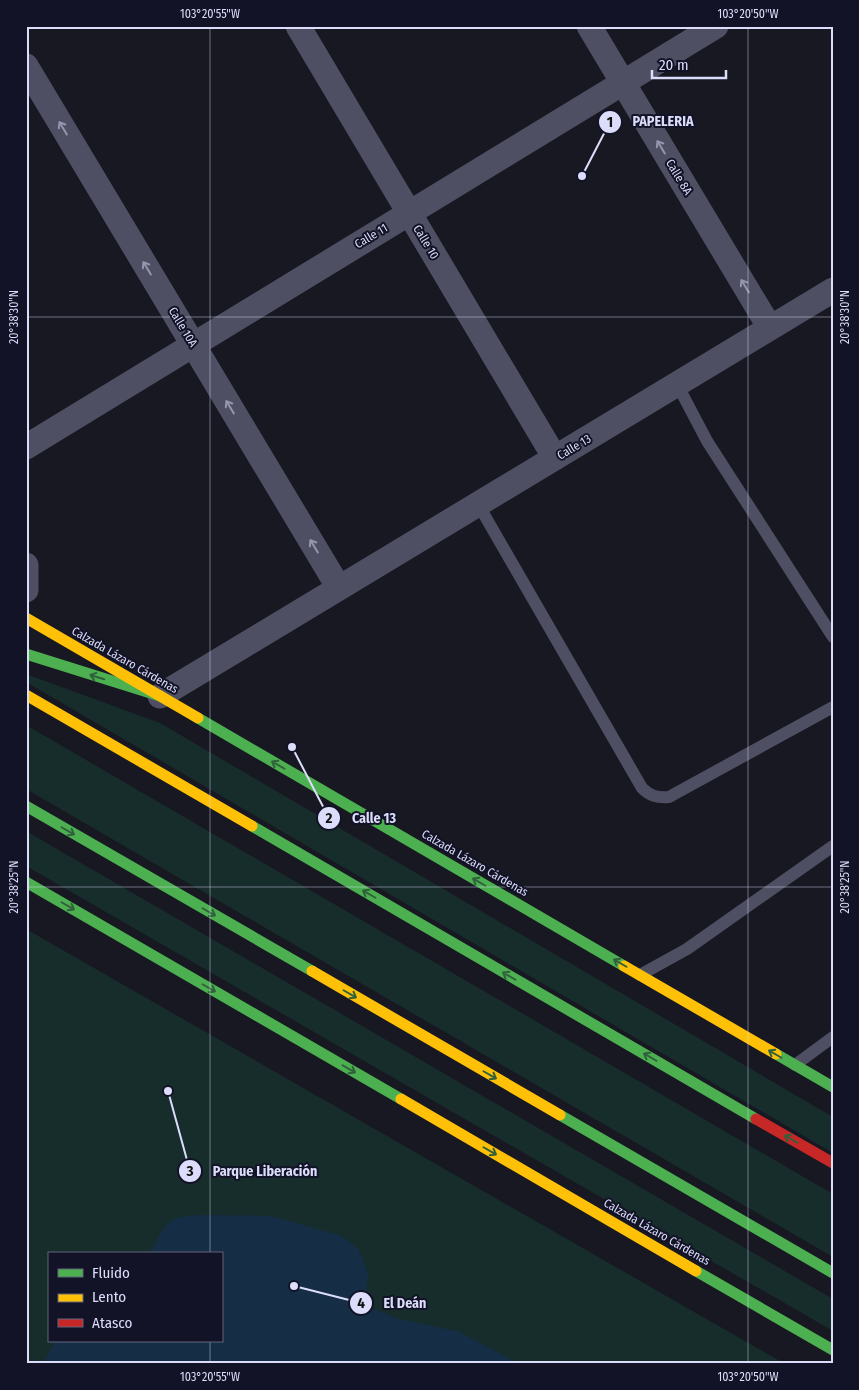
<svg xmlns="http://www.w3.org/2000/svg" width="859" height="1390" font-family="'Fira Sans Condensed',sans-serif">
<rect width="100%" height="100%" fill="#181822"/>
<path fill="#162d2b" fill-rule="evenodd" d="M26,674L160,723L833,1117V1153L26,682Z
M26,725L833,1194V1257L26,789Z
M26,831L833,1299V1331L26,866Z
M26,929L785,1364H26ZM49,1254H221V1341H49Z"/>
<path fill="#152e45" d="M201,1215L271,1216L339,1235L358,1248L368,1274L366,1299L372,1308L396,1318L460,1332L519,1364H43L55,1341H221V1254H149C167,1224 163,1217 201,1215Z"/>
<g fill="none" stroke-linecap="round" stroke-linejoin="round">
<path stroke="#4e4f62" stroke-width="12" d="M677,384L707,441L833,637
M478,504L642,788C650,796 657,798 669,797L833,707
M640,975L687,949L833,846
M795,1065L833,1037"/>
<path stroke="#4e4f62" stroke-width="25" d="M298,26L555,458
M589,26L770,328
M26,66L339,588
M26,447L716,26
M26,565V590
M160,696L833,290"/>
<path stroke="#4caf50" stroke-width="11" d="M26,654L160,696
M198,718L624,966
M26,806L312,971
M252,826L756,1119
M26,882L401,1099
M776,1054L833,1087
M560,1115L833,1273
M696,1271L833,1350"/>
<path stroke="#ffc107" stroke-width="11" d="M26,618L198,718
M26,695L252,826
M624,966L776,1054
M312,971L560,1115
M401,1099L696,1271"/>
<path stroke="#c62828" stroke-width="11" d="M756,1119L833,1163"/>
</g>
<defs><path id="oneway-shaft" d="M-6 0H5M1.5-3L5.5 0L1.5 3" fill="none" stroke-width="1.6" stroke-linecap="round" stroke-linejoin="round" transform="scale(1.25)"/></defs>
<g stroke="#9596ae">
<use href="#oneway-shaft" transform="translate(63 128) rotate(-121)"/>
<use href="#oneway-shaft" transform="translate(661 147) rotate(-121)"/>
<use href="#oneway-shaft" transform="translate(147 268) rotate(-121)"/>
<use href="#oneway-shaft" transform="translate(745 286) rotate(-121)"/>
<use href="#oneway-shaft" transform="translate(230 407) rotate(-121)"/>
<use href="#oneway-shaft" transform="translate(314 546) rotate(-121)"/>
</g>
<g stroke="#30613c">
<use href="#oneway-shaft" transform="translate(97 677) rotate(-163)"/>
<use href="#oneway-shaft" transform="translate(278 765) rotate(-150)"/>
<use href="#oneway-shaft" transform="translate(68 831) rotate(30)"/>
<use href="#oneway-shaft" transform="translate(479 882) rotate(-150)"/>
<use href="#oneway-shaft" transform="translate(369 894) rotate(-150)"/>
<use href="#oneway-shaft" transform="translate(68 906) rotate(30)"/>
<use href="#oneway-shaft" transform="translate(209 912) rotate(30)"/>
<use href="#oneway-shaft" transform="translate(620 963) rotate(-150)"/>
<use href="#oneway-shaft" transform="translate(509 976) rotate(-150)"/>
<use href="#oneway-shaft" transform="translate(209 988) rotate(30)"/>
<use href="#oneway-shaft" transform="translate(350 994) rotate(30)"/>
<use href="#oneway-shaft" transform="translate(775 1054) rotate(-150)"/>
<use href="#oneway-shaft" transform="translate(650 1057) rotate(-150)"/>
<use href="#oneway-shaft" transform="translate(349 1069) rotate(30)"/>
<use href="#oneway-shaft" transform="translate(490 1075) rotate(30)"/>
<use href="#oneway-shaft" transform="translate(791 1139) rotate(-150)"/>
<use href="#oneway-shaft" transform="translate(490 1151) rotate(30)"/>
</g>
<path fill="none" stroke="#dcddfb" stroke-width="1" stroke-opacity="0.45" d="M210,26V1254M748,26V1364M26,317H833M26,887H833M210,1341V1364"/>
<g text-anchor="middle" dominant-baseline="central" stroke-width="4" stroke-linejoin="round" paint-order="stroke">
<g font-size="12" fill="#dcddfb" stroke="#131327">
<text transform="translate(679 177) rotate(59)">Calle 8A</text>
<text transform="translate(371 236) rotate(-31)">Calle 11</text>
<text transform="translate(426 242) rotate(59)">Calle 10</text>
<text transform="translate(183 327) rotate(59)">Calle 10A</text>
<text transform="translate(574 447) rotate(-31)">Calle 13</text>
<text transform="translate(125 660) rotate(30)">Calzada Lázaro Cárdenas</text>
<text transform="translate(475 863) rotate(30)">Calzada Lázaro Cárdenas</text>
<text transform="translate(657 1232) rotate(30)">Calzada Lázaro Cárdenas</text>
</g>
</g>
<path fill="none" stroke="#dcddfb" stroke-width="2" d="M582 176L610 122M292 747L329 818M168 1091L190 1171M294 1286L361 1303"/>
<g fill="#dcddfb" stroke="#131327" stroke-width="2">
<circle cx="582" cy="176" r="5"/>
<circle cx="292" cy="747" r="5"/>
<circle cx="168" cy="1091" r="5"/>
<circle cx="294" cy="1286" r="5"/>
<circle cx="610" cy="122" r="12"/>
<circle cx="329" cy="818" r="12"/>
<circle cx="190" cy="1171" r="12"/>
<circle cx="361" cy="1303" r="12"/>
</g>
<g font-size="15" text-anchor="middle" font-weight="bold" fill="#111">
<text x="610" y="127">1</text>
<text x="329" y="823">2</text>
<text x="190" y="1176">3</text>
<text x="361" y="1308">4</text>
</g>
<g font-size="14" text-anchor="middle" font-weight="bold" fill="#dcddfb" stroke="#131327" stroke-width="4" stroke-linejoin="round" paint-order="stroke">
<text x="663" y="126">PAPELERIA</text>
<text x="374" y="823">Calle 13</text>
<text x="265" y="1176">Parque Liberación</text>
<text x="405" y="1308">El Deán</text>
</g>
<rect width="859" height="1390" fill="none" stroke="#131327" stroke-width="55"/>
<rect x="48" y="1252" width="175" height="90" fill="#131327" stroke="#63647c"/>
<rect x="58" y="1269" width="25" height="8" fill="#4caf50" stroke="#63647c"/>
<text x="92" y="1278" font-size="15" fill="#dcddfb">Fluido</text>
<rect x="58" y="1294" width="25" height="8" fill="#ffc107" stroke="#63647c"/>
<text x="92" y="1302" font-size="15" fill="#dcddfb">Lento</text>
<rect x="58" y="1319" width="25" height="8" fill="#c62828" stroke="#63647c"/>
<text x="92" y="1328" font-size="15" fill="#dcddfb">Atasco</text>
<path d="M652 70v8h74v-8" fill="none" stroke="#dcddfb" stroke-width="2.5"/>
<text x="659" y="70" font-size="15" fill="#dcddfb" stroke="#131327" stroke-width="4" paint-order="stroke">20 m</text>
<rect x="28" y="28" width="804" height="1334" fill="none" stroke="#dcddfb" stroke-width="2"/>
<g font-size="12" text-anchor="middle" fill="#dcddfb">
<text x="210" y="18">103°20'55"W</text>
<text x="748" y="18">103°20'50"W</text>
<text transform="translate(14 317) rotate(-90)" y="4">20°38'30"N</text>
<text transform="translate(845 317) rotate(-90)" y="4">20°38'30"N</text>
<text transform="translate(14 887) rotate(-90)" y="4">20°38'25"N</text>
<text transform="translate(845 887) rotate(-90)" y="4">20°38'25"N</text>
<text x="210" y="1381">103°20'55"W</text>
<text x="748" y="1381">103°20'50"W</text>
</g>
</svg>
